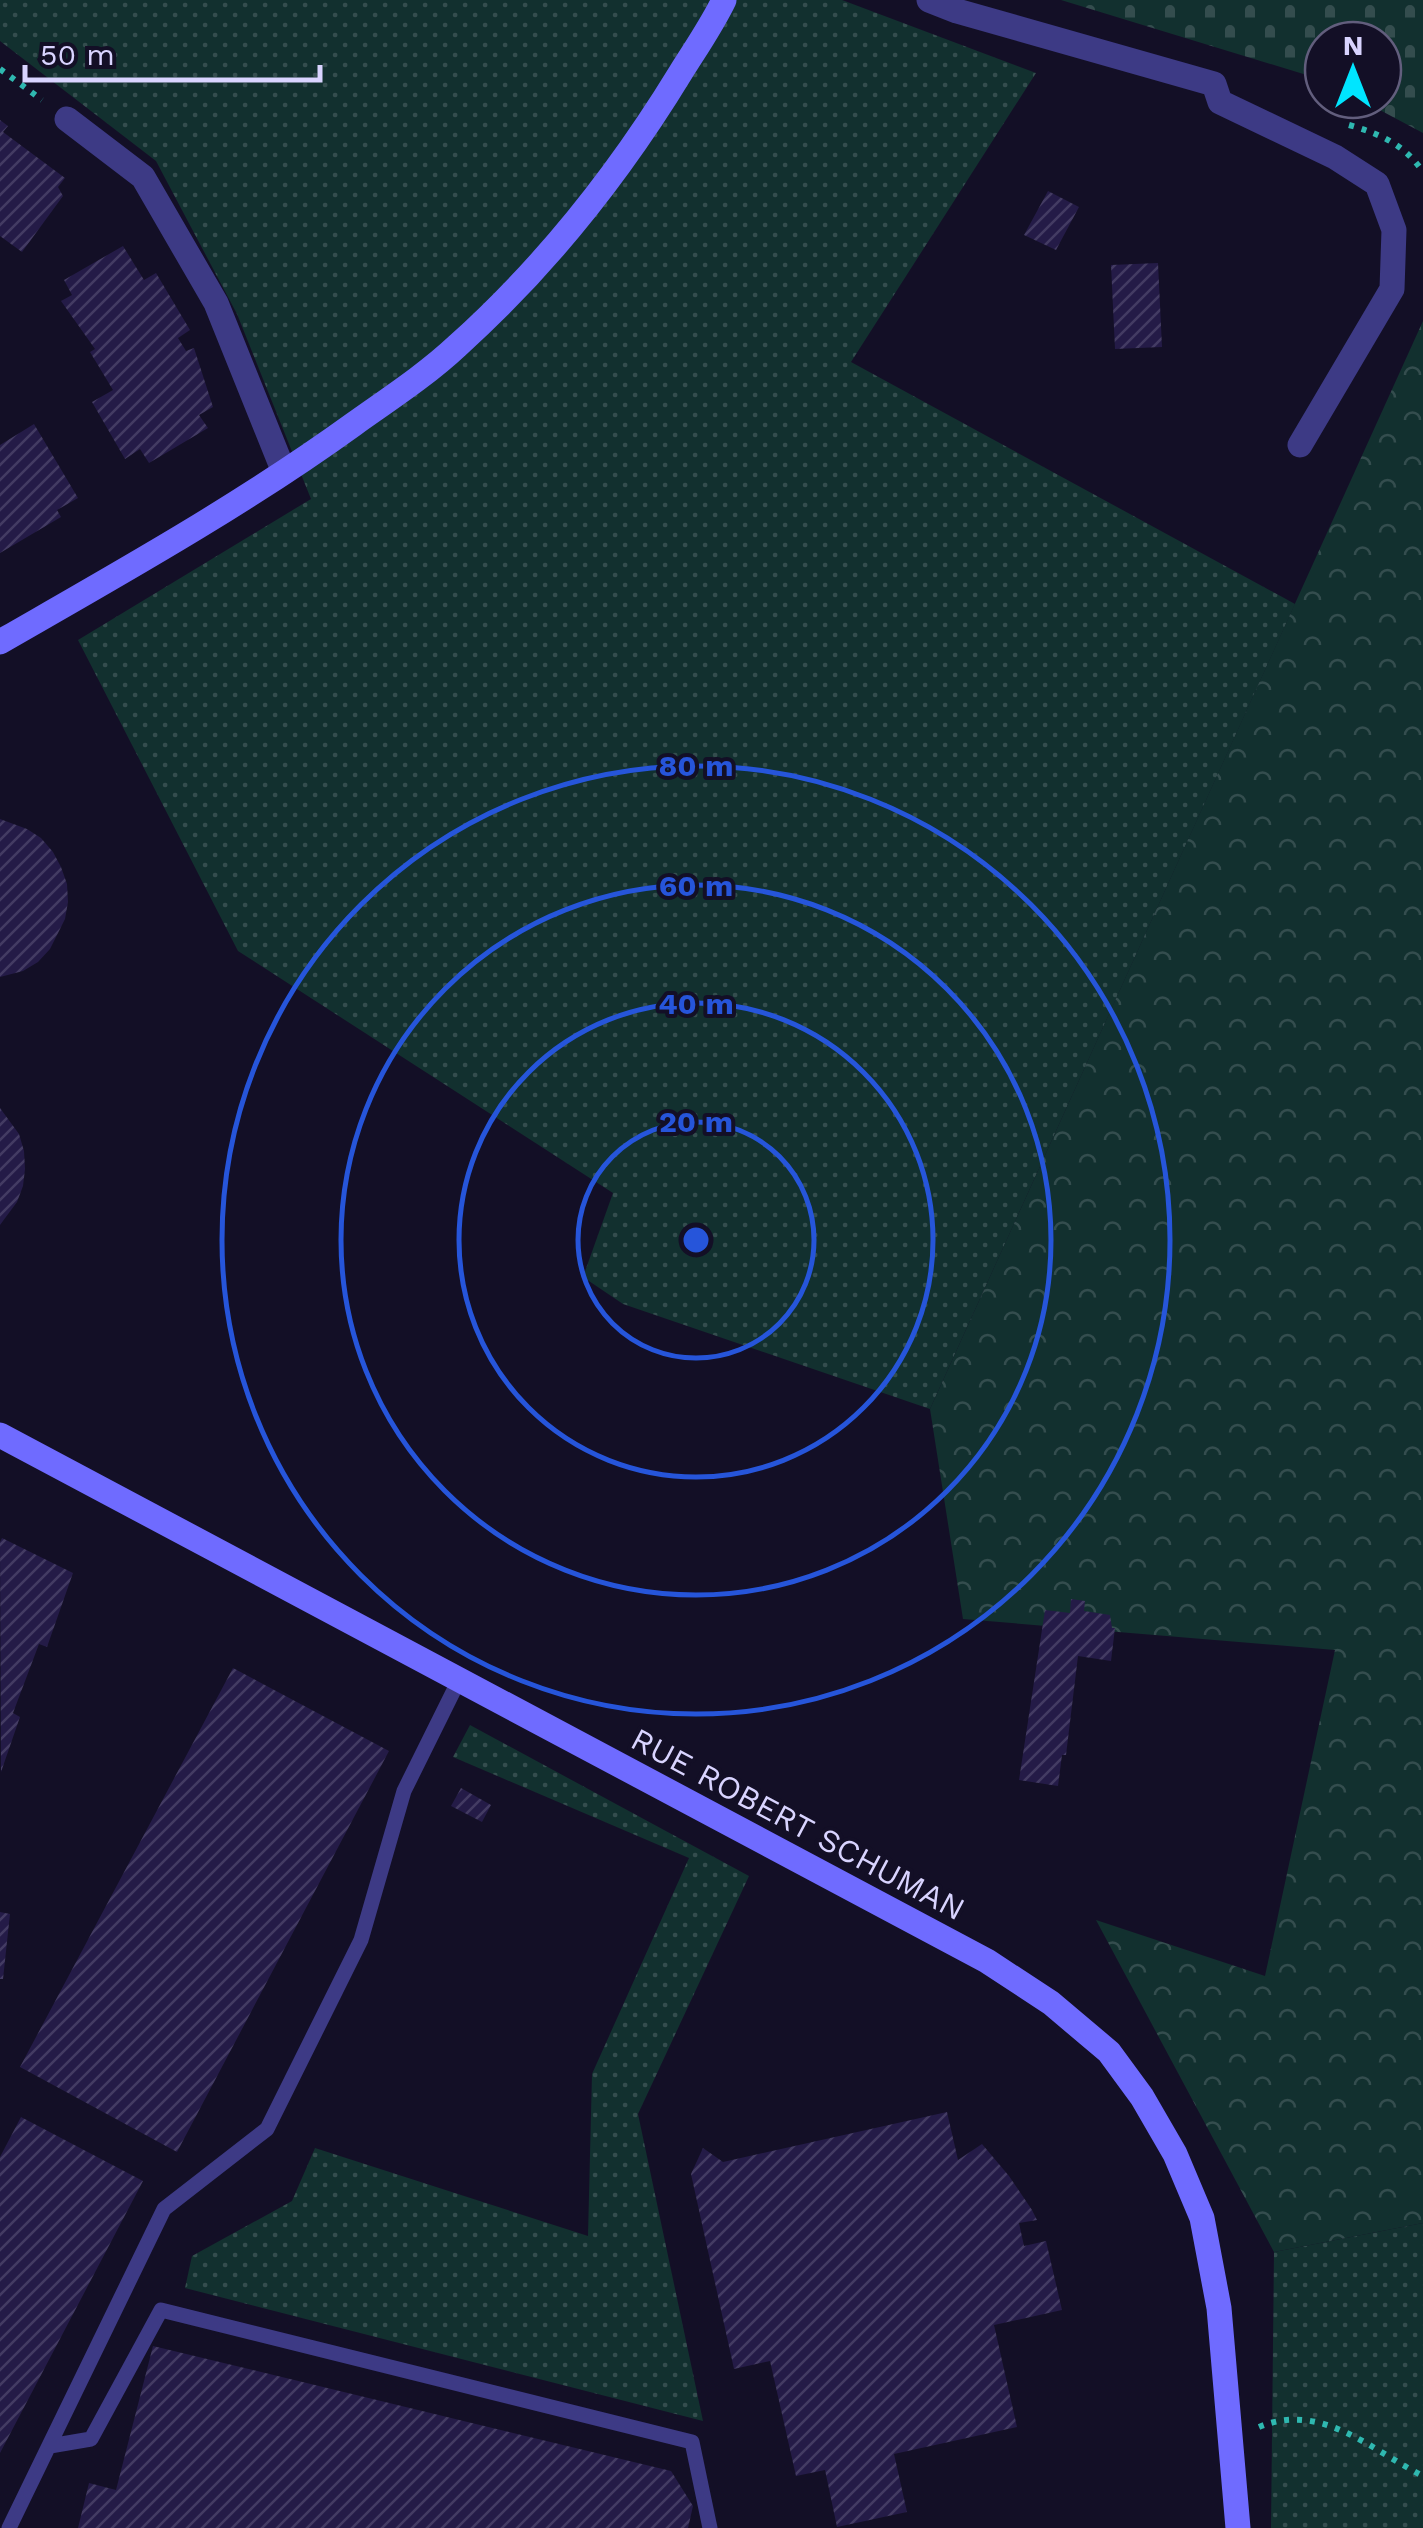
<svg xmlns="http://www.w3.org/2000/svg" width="1423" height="2528" font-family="'Work Sans',sans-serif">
<defs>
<pattern id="grass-dots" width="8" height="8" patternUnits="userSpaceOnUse" patternTransform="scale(2.5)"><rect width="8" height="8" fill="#12302f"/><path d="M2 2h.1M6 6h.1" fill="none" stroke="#344d4e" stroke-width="1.8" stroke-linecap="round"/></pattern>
<pattern id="forest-crowns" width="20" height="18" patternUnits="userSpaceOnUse" patternTransform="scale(2.5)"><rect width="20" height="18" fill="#12302f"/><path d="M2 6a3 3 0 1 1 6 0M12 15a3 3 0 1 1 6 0" fill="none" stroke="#344d4e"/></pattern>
<pattern id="cemetery-stones" width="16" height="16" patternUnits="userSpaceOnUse" patternTransform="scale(2.5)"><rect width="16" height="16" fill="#12302f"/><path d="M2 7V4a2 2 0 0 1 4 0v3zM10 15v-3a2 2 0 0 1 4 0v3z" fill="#344d4e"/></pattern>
<pattern id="building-hatch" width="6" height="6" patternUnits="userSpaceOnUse" patternTransform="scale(2.5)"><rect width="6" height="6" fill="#241b47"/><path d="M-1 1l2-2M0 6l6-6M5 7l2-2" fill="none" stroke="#433b63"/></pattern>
</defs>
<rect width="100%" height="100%" fill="#130f26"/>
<path fill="url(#grass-dots)" d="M0,0H842L1036,73L851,362L1295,604L930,1409L623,1304L583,1277L613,1193L238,951L78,640L311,499L237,314L156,161L0,41Z
M470,1725L749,1876L638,2114L703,2421L185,2288L192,2256L292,2201L315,2148L588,2236L592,2074L689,1858L453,1757Z
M1423,2223V2528H1271L1274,2252Z"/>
<path fill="url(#forest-crowns)" d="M1423,321V2223L1274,2252L1096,1920L1265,1976L1335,1650L963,1619L930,1409Z"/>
<path fill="url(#cemetery-stones)" d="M1061,0H1423V133L1361,100H1383V40H1323V80Z"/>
<path fill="url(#building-hatch)" d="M0,120L8,126L3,132L65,178L58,187L63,196L22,252L0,236Z
M1048,191L1079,207L1056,250L1024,235Z
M123,246L144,280L156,273L190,330L178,338L186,351L194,348L213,407L199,415L208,428L149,463L140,449L125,459L92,402L113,390L90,352L95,349L61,301L72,295L64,280Z
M1158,263L1162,347L1115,349L1111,265Z
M34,424L78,498L57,510L61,517L0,553V445Z
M0,819L27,829L41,838L53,852L61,867L67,884L68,902L65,919L50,949L38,962L23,971L0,977Z
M0,1108L19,1134L24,1151L25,1169L23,1186L17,1202L0,1225Z
M2,1538L73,1573L47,1647L39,1644L13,1713L20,1717L1,1772L0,1542Z
M1071,1599L1085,1601L1084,1611L1110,1615L1112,1628H1115L1111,1661L1078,1656L1066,1755H1062L1058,1786L1019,1780L1045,1610L1070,1613Z
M233,1668L389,1751L177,2152L20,2067Z
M461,1788L491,1805L482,1822L451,1806Z
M0,1912L10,1914L3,1979H0Z
M947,2112L958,2160L982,2144L1009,2176L1032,2210L1037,2220L1019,2223L1024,2246L1046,2241L1062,2310L994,2325L1017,2427L894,2454L907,2512L837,2527L825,2470L796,2476L770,2361L734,2369L691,2174L703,2148L723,2162Z
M21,2117L143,2181L0,2453V2157Z
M153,2346L671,2471L693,2506L688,2528H78L89,2483L116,2490Z"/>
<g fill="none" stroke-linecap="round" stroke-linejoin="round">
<path stroke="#2fb8b0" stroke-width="6" stroke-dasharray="5 8" stroke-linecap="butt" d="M0,69L42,100
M1349,125C1380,134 1404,144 1423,172
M1259,2427C1321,2401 1371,2450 1423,2476"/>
<path stroke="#3d3a85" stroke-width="15" d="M50,2446L91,2439L161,2310L692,2442L710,2528
M9,2528L164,2209L267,2129L361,1940L404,1791L459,1680"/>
<path stroke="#3d3a85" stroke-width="25" d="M929,0L957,11L1214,84L1220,102L1335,157L1377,184L1394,230L1392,289L1300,445
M67,119L143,177L216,303L284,472"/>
<path stroke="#6f6bff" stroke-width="25" d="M0,642C120,573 242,505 354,424C389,399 426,375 457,346C545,267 620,172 681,72C696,48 712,25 724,0
M0,1435L987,1961L1051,2003L1109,2052L1142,2097L1175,2154L1202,2218L1219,2308L1238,2528"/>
</g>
<g fill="none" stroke="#2655da" stroke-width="5">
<circle cx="696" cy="1240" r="118"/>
<circle cx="696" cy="1240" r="237"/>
<circle cx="696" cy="1240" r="355"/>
<circle cx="696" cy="1240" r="474"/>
</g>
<g text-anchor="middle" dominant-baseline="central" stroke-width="8" stroke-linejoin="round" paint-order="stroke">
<g font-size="32" fill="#d9d4ff" stroke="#130f26">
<text transform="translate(798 1824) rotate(28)">RUE ROBERT SCHUMAN</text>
</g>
</g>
<circle cx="696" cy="1240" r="15" fill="#2655da" stroke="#130f26" stroke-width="5"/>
<g font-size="30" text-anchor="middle" font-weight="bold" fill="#2655da" stroke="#130f26" stroke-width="8" stroke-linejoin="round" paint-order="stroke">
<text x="696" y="776">80 m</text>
<text x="696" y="896">60 m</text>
<text x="696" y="1014">40 m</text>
<text x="696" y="1132">20 m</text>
</g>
<g transform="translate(1353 70)"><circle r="48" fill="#130f26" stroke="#625e7d" stroke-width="2.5"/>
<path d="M0-8L18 38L0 25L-18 38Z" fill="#00e5ff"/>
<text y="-15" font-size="28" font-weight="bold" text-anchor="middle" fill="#d9d4ff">N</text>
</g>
<path d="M25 65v15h295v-15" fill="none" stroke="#d9d4ff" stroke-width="5"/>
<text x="40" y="65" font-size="30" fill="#d9d4ff" stroke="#130f26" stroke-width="8" paint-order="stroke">50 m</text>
</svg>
